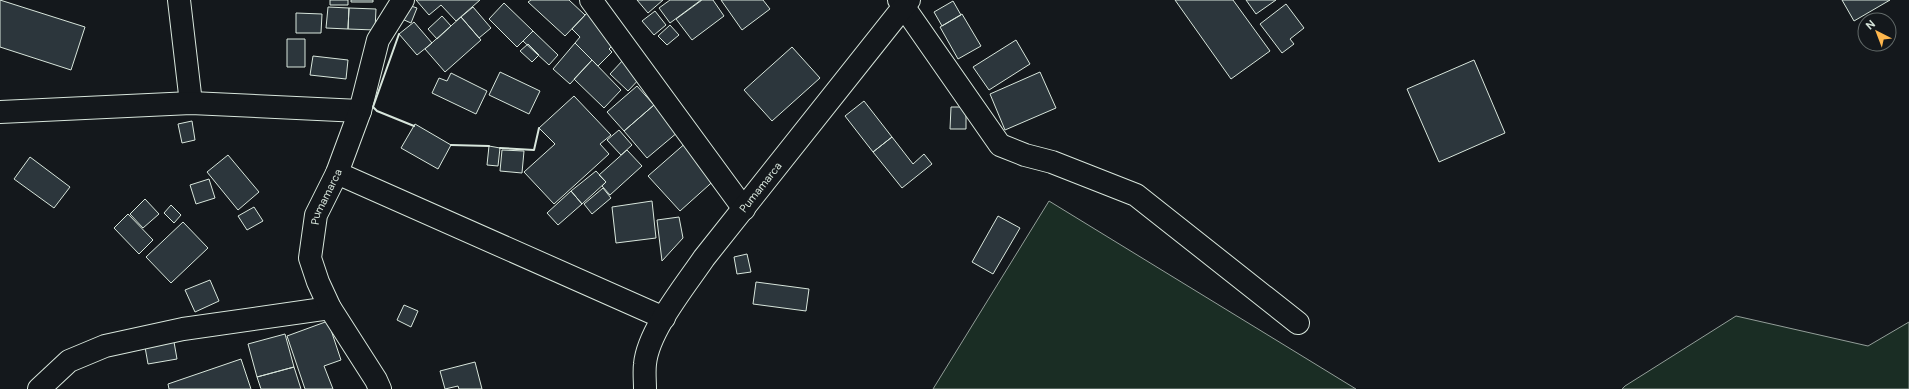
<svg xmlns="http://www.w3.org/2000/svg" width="1909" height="389" font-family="'DM Sans',sans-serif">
<rect width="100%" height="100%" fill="#14181c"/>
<path fill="#1a2d24" stroke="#939e99" d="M1049,201L1356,389H933Z
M1736,316L1868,346L1909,322V389H1622L1625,386Z"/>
<path fill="#2c363c" stroke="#d8e6dc" d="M0,0L85,27L71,70L0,47Z
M330,0H348V5H330Z
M351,0H373V2H351Z
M416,0H480L456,21L441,5L429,15Z
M531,0H569L585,15L565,36L528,2Z
M637,0H663L648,13Z
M670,0H701L670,23L659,8Z
M702,0H713L724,16L692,40L676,19Z
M721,0H763L770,9L742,30Z
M1175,0H1233L1270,51L1231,79Z
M1246,0H1276L1256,14Z
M1842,0H1890L1854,21Z
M953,1L961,15L942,26L934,12Z
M504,3L533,31L517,47L489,19Z
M1286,4L1304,28L1290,39L1294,44L1282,53L1260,24Z
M408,5L417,8L411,23L402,19Z
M328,7L349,8L348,29L326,28Z
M473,7L491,28L479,38L461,17Z
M349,8L376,9L375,30L348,29Z
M655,11L666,25L654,35L642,21Z
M296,13L322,14L321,33H296Z
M587,13L616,42L609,49L612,52L598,66L575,43L580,37L572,29Z
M962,14L981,46L958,59L940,27Z
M442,16L451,26L437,39L428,29Z
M461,17L481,40L445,72L425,49Z
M414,22L432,43L417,55L399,34Z
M670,25L679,35L667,45L658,36Z
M533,31L558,55L549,65L523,41Z
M287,39H305V67H287Z
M1016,40L1030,64L989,90L973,67Z
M575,43L592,60L570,84L553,69Z
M528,44L539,55L532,62L520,51Z
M792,47L820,78L772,121L744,90Z
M313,56L348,60L346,79L310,75Z
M624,59L642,76L628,91L610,74Z
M592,60L621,90L604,108L574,79Z
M1474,60L1505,133L1439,162L1407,89Z
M500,72L540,91L529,114L489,95Z
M1040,72L1056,108L1005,130L990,94Z
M451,73L487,91L476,114L432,93L439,78L447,81Z
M637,86L654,105L624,131L607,112Z
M574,96L611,135L600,144L609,154L554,204L524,172L555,144L539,128Z
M864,101L892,137L873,152L845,116Z
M654,105L678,132L647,158L624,131Z
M951,107H966V129H950Z
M192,121L195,140L182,143L178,124Z
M415,124L451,145L438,169L401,148Z
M619,130L632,145L621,155L607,140Z
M892,137L913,164L924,154L932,164L902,188L873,152Z
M688,141L719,176L680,211L648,176Z
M489,146L500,148L498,166L487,165Z
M502,150L524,151L522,173L500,171Z
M627,150L642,166L610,195L602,186L606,182L599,175Z
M228,155L259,192L238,210L207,172Z
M30,157L70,187L54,208L14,179Z
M596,171L606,182L582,204L571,191Z
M209,179L215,198L196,204L190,185Z
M603,188L611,198L592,214L584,204Z
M571,191L582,204L558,225L547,213Z
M145,199L159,214L143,228L130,214Z
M652,201L656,238L616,243L612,207Z
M171,205L181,215L174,223L164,213Z
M254,207L263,221L247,230L238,216Z
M128,214L153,240L139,254L114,228Z
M998,216L1020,228L993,274L972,262Z
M679,217L683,238L662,261L657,220Z
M183,222L208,248L171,283L146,257Z
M747,254L751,272L737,274L734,257Z
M210,280L219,301L195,312L185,290Z
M756,282L809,289L806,311L753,304Z
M404,305L418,311L411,327L397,320Z
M328,321L341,360L324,366L333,389H305L287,336Z
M285,334L294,367L257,377L248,344Z
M174,342L177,359L148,364L145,347Z
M241,359L251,389H169L168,384Z
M475,362L482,389H459L458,386L445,389L440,371Z
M294,367L301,389H261L257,377Z"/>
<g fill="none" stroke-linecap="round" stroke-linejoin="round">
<defs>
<g id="minor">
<path d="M179,0L191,103"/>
<path d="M591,0L744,209"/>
<path d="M899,0L1000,145L1025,155L1052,162L1136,195L1298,323"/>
<path d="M0,112L191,103L360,111"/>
<path d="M337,173L664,318"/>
<path d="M39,389L69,361L105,346L183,329L330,308"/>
<path id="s1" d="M380,389L376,380L330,308L318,282L310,258L316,215L337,173L360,111L378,40L403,0"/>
</g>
<g id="major">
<path id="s2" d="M645,389C645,381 644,372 645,364C648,331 685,286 704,258L909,0"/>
</g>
</defs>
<use href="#minor" stroke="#d8e6dc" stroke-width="24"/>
<use href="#major" stroke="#d8e6dc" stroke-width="24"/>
<use href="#minor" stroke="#14181c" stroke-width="22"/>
<use href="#major" stroke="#14181c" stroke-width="22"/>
<path stroke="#d8e6dc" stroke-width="2" d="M399,34L373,107L377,111L414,126
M451,145L489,146
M500,148L534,150L539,128"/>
</g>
<g text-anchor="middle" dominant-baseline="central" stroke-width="3" stroke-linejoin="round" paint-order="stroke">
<g font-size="11" fill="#d8e6dc" stroke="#14181c">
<text stroke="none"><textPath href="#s2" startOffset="238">Pumamarca</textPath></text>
<text stroke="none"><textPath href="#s1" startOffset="213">Pumamarca</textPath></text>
</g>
</g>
<g transform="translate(1877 32) rotate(318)"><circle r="19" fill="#14181c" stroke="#626a69"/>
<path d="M0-3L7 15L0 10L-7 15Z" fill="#ffb74d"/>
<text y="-6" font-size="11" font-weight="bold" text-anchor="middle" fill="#d8e6dc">N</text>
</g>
</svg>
